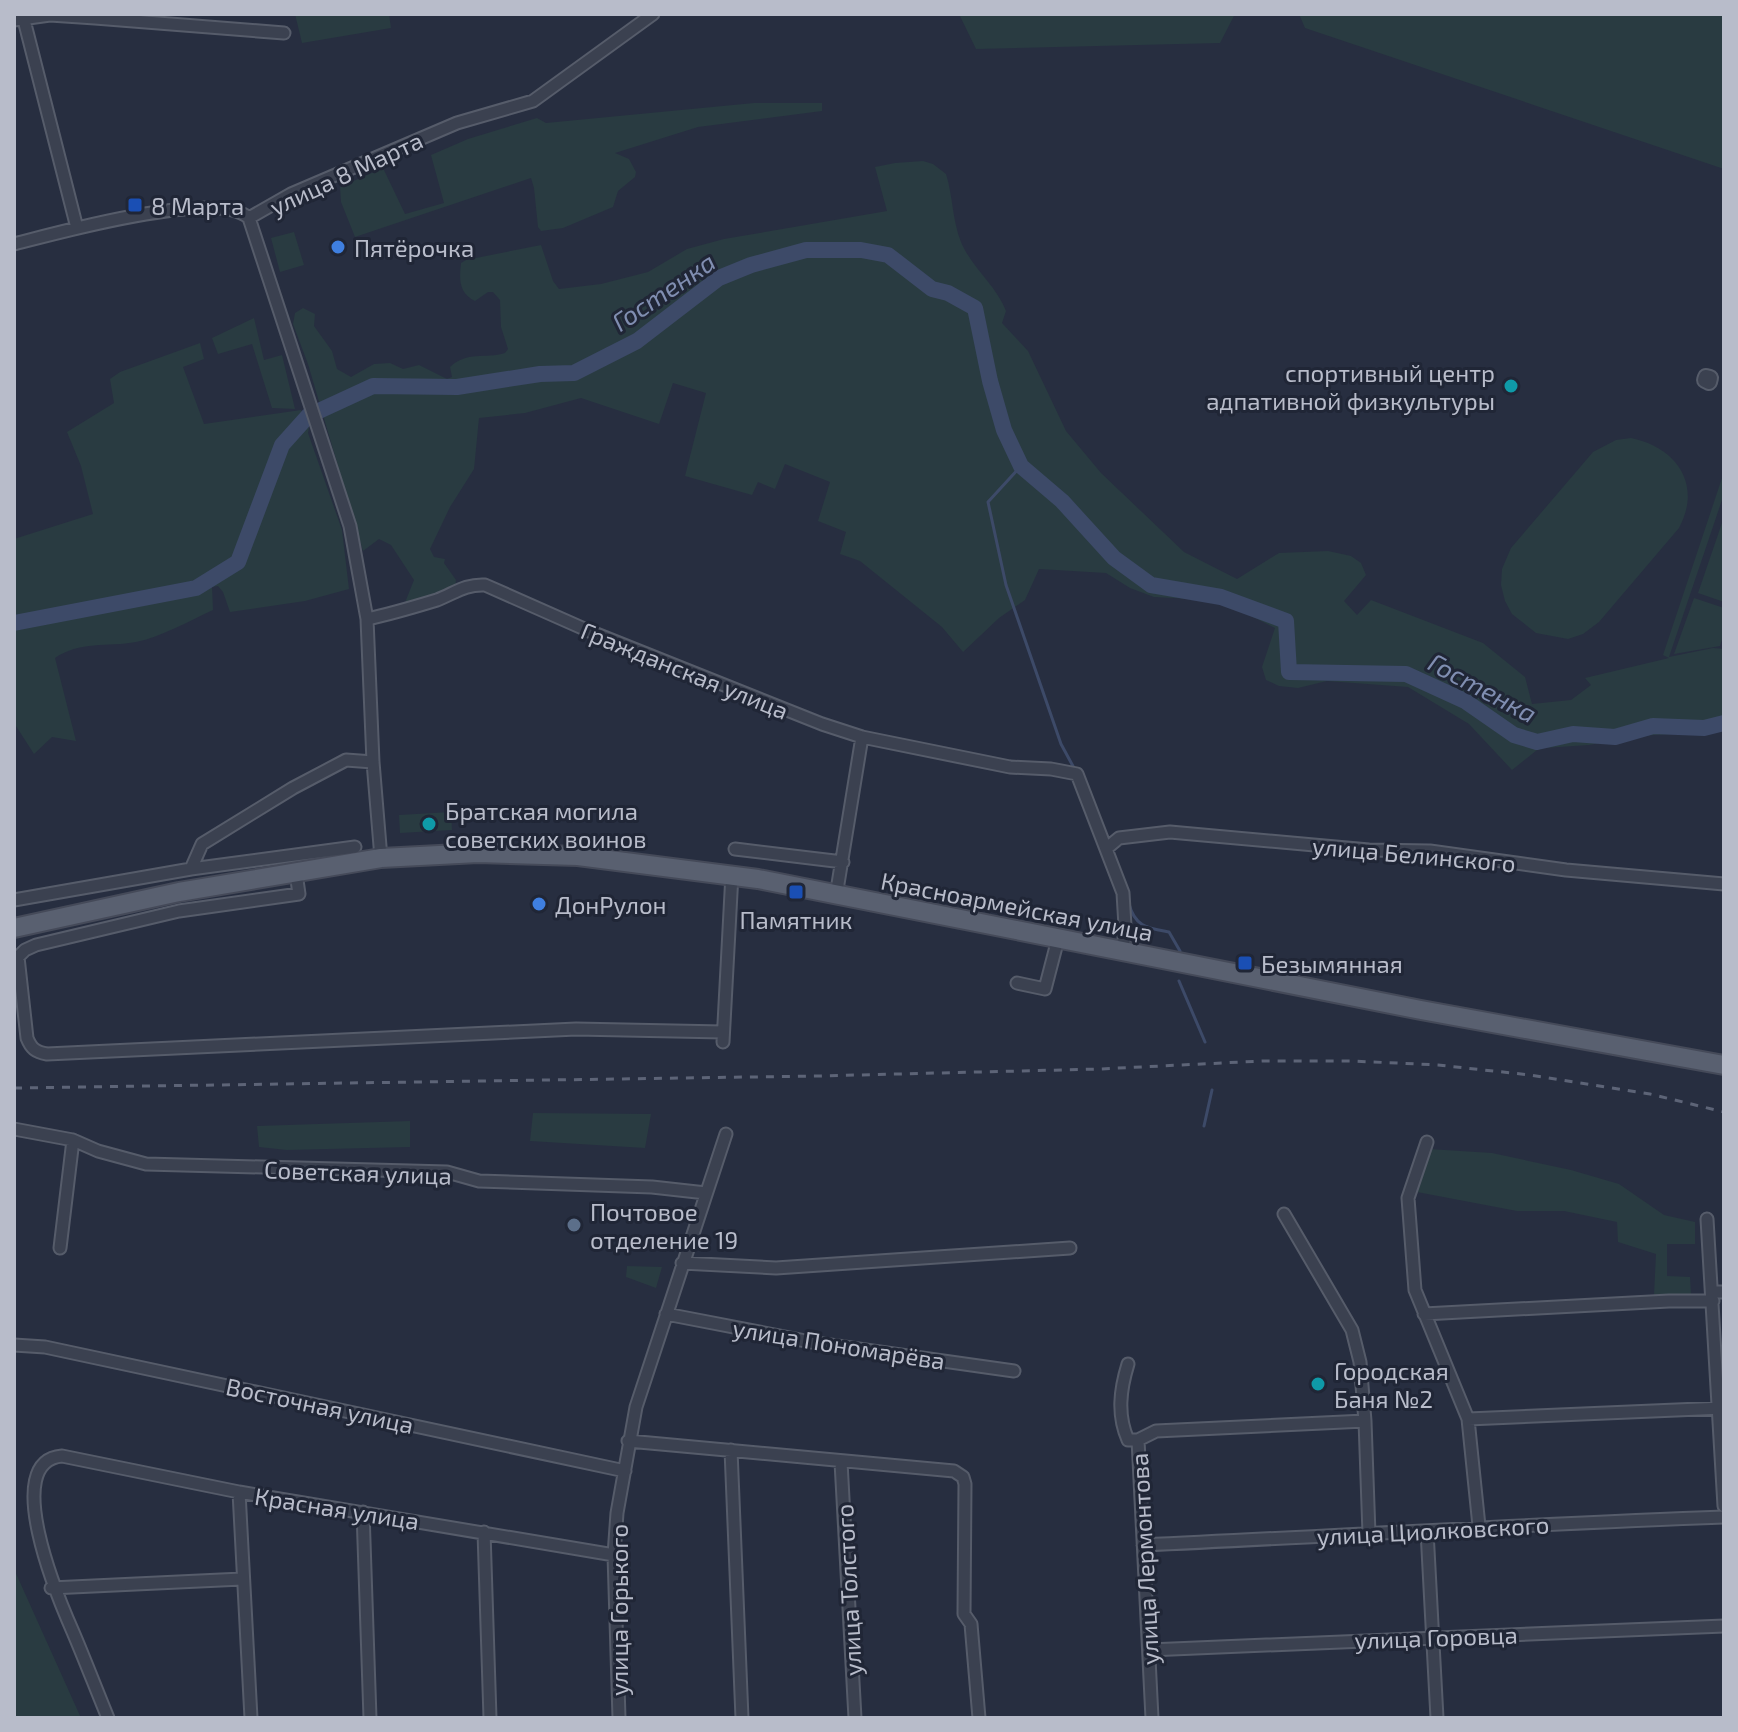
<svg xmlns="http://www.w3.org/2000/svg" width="1738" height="1732" font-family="'Exo 2',sans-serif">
<rect width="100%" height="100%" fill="#272e40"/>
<path fill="#293b41" d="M295,14H389L391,28L302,43Z
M959,14H1235L1220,43L976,49Z
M1299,14H1724V169L1305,28Z
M754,103H822V111L698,127L615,153L629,159L636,172L635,177L618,191L613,207L563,228L541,231L538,227L534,188L531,178L355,237L341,202L340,187L383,168L405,214L444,203L431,155L468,139L537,118L546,123Z
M923,161L933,164L946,174C953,196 952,219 961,242C972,268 996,285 1006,311L1002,323L1028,351L1066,431L1101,473L1184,552L1237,579L1279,553L1328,551L1351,556L1361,563L1366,575L1344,601L1357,615L1371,600L1483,643L1525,677L1532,704L1571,700L1591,685L1585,678L1669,658L1663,655L1724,472V494L1669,657L1713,648L1724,649V731L1638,736L1589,745L1544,748L1537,750L1512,770L1469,724L1408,687L1327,681L1298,688L1279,686L1266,680L1262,667L1275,628L1227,604L1212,600L1154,597L1130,588L1106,573L1039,569L1025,600L999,618L963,652L942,627L860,561L840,554L846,532L818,521L830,482L785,464L775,489L758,482L752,495L685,476L706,393L673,383L659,424L581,398L525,413L479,418L474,469L450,507L430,549L434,557L445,559L444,563L456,580L455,587L402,610L414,580L391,545L379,539L363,551L308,364L293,324L295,313L303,308L315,314L314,326L332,351L337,369L351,377L374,364L390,363L403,369L419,365L447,379L452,377L450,367C467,351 485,359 505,353L508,349L501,327L500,300L493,292H488L475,301C459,293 459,280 461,263L466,260L541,245L553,281L559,289L601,284L648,272L687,249L724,239L887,211L875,167L895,163Z
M294,232L304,265L280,272L271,238Z
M254,318L264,360L282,355L295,409L272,408L252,344L218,354L212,338Z
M200,343L204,359L183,367L204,424L301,410L309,428L308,433L342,530L349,589L305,601L230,612L223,592L218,586L212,587L213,610C189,621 161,637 136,642C108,647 79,641 55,658L76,741L52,737L34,754L14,723V539L93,514L81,466L67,432L114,403L110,379L120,372Z
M1631,438C1675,447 1703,483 1679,528L1599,622L1583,634L1568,639L1536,633L1512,614L1505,601L1501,585L1502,569L1511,548L1593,452L1616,440Z
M1724,517V602L1698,593Z
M1694,598L1724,608V633L1720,646L1674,654Z
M451,812L452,830L400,833L399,815Z
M533,1113L651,1114L645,1148L530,1141Z
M410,1121V1147L287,1150L259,1147L257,1126Z
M1429,1149L1492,1153L1571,1170L1619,1184L1664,1215L1695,1222V1244H1667V1276L1690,1277L1691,1294L1654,1295L1656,1254L1618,1242L1617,1222L1564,1211H1517L1417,1192Z
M627,1266L662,1267L656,1288L626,1277Z
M14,1569L81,1718H14Z"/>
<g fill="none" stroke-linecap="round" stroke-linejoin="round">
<path stroke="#3d4a68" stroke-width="3" d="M1021,466L988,502L1006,585L1061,744L1074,768
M1129,904C1135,927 1148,928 1169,932L1180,951
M1179,981L1205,1042
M1204,1126L1212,1090"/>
<path stroke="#3d4a68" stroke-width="16" d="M14,623L196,588L238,562L282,445L308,416L373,386L457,387L540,374L574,373L637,341L719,278L751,265L806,250H861L888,255L932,289L948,293L975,308L990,381L1004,430L1021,466L1062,501L1114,558L1151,585L1221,597L1286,621L1289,672L1406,674L1465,701L1514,735L1537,742L1573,734L1615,737L1653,726L1704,728L1724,723"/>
<defs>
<path id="minor" d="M14,20L50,15L95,18L284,33
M24,20L77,228
M249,218L350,526L367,619L373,762L381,858
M249,218L291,194L457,123L533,101L653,14
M14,244C57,233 217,188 249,218
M367,619C391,614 414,607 437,600C455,593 465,584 485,585L589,631L822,724L862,737L1010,767L1051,769L1077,774L1123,893L1125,926L1123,951
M1107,848L1119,838L1170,832L1369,850L1430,851L1566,870L1724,884
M735,849L843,862
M191,869L355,847
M296,873L299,894L179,911L36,945L25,950L18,957L27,1038C31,1048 35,1052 47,1054L576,1029L723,1032
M836,896L862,737
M14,900L191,869L202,844L293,788L346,760L373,762
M1017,983L1045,989L1058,939
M723,1042L732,874
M14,1129L73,1140L98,1151L146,1164L447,1172L479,1181L652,1187L706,1193
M1427,1142L1408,1198L1415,1290L1468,1419L1479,1526
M1284,1214L1352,1330L1360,1362L1365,1421L1369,1534
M1707,1219L1724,1506
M60,1248L73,1140
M682,1263L776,1268L1070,1248
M1712,1292H1724
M666,1314L816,1343L1014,1371
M1424,1314L1669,1301H1713
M14,1345L45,1347L625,1471
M1128,1364C1120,1390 1117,1415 1128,1440H1138
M1468,1419L1723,1408
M1138,1440L1152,1718
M1138,1440L1156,1431L1365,1421
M628,1441L954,1471L963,1477L965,1484L964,1614L971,1624L979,1718
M731,1450L742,1718
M841,1462L855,1718
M239,1492L251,1718
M363,1512L370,1718
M1427,1531L1437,1718
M484,1532L490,1718
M1143,1545C1336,1536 1530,1524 1724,1517
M51,1588L242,1579
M1149,1650L1724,1626
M108,1718C96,1689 85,1660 73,1632C58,1598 0,1461 62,1456L239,1492L614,1555
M619,1718L614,1555L617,1513L636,1407L726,1134"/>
<path id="tertiary" d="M1706,377L1710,378L1709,382L1705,380Z"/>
<path id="primary" d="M14,928L179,892L381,858L478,853L578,856L758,879L1421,1010L1724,1065"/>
</defs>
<use href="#minor" stroke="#565c6a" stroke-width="15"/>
<use href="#tertiary" stroke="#565c6a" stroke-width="18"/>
<use href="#primary" stroke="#454a59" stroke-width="22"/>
<use href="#minor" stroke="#3b4150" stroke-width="11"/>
<use href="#tertiary" stroke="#3b4150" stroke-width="14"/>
<use href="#primary" stroke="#596070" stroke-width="18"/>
<path stroke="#5d6477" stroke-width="3" stroke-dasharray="8 8" stroke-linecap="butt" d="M14,1088L817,1076L1100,1069L1262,1061H1352L1438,1065L1530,1075L1650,1094L1724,1112"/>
</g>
<g fill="#1a4fb4" stroke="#202636" stroke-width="3">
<rect x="127" y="197" width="16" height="16" rx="4"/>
<rect x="788" y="884" width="16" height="16" rx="4"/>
<rect x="1237" y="955" width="16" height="16" rx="4"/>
</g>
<g fill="#3f7fe0" stroke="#202636" stroke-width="3">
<circle cx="338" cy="247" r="8"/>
<circle cx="539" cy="904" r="8"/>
</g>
<g fill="#0f9aa8" stroke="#202636" stroke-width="3">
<circle cx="1511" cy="386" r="8"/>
<circle cx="429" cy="824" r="8"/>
<circle cx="1318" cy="1384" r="8"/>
</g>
<circle fill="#5c6f8a" stroke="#202636" stroke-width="3" cx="574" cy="1225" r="8"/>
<g text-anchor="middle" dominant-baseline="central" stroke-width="6" stroke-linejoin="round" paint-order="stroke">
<g font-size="24" fill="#b8bcca" stroke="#202636">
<text transform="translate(346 173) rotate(-25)">улица 8 Марта</text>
<text transform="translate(685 670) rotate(22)">Гражданская улица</text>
<text transform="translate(1414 854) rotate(5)">улица Белинского</text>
<text transform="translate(1017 906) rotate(11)">Красноармейская улица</text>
<text transform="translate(358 1172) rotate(2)">Советская улица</text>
<text transform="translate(839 1344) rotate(9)">улица Пономарёва</text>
<text transform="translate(320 1405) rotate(12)">Восточная улица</text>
<text transform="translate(337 1508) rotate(9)">Красная улица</text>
<text transform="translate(1433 1530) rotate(-3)">улица Циолковского</text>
<text transform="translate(1144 1559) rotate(-93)">улица Лермонтова</text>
<text transform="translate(848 1590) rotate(-93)">улица Толстого</text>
<text transform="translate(618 1610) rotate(-90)">улица Горького</text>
<text transform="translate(1436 1637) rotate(-2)">улица Горовца</text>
</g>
<g font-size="24" fill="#b8bcca" stroke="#202636" text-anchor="start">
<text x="151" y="205">8 Марта</text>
<text x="354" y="247">Пятёрочка</text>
<text x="1495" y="372" text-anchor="end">спортивный центр<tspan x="1495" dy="28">адпативной физкультуры</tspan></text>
<text x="445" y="810">Братская могила<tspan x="445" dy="28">советских воинов</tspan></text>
<text x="555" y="904">ДонРулон</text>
<text x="796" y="919" text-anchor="middle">Памятник</text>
<text x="1261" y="963">Безымянная</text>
<text x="590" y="1211">Почтовое<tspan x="590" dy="28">отделение 19</tspan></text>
<text x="1334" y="1370">Городская<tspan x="1334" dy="28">Баня №2</tspan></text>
</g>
<g font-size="26" font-style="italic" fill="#808eb1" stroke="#202636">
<text transform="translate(663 291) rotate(-34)">Гостенка</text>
<text transform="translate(1483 687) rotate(28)">Гостенка</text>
</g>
</g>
<rect width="1738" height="1732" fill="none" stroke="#b8bcca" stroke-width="32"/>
</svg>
